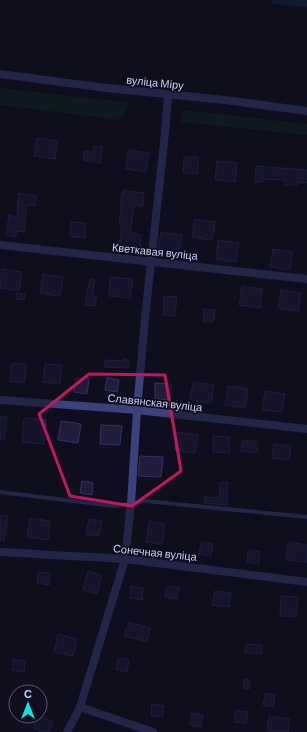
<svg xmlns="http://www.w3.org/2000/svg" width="307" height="732" font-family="Barlow,sans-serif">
<rect width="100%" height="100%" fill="#0f0e1e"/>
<path fill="#112724" d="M0,88L131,103L120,120L0,105Z
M182,110L307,124V135L181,122Z"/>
<path fill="#122b43" d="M270,0H307V7L274,4Z"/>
<path fill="#1f1c3d" stroke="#343067" d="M37,138L57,141L55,159L34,156Z
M94,146L103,147L100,163L84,160V151L93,152Z
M128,150L149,153L146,172L126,169Z
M184,157H198V173H183Z
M217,161L237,163L235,182L215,180Z
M256,166L307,170V183L299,182L297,185H284L285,180L263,179L262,182H255Z
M123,190L144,193L143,206L134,205L130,233L141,235L140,249L119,246L122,225L119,224L122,203H120Z
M19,193L36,196L35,206L26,205L25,232L16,231V237L6,235L9,215L17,217L18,204H17Z
M195,219L215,222L212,240L192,237Z
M71,222L86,223L85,238L70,236Z
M161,232L182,235L179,254L158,251Z
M218,240L239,243L236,262L216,259Z
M273,249L293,252L290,270L270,267Z
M2,269L22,272L19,291L0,288Z
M43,274L63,277L60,296L40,293Z
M110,277L133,279L130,298L109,296Z
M90,279H94L93,296L97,297L95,306L85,305Z
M242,286L262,289L260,308L239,305Z
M281,290L301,293L298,311L278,308Z
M17,293L25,294L24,300L16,299Z
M164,296L177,297L175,316L163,315Z
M204,309L215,310L213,322H203Z
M123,359L129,360L128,368L105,367V360L123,361Z
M11,364H26L25,382H10Z
M45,364L62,365L60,384L43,382Z
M76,378L89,379L87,394L74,392Z
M107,378L119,380L117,392L105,390Z
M193,382L214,385L211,403L190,400Z
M155,383L171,384L170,400L155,399Z
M228,386L248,389L245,408L225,405Z
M265,391L285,394L282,412L262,410Z
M0,416L7,417L4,440H0Z
M24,418L46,420L44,444L22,442Z
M61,421L81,424L78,443L58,440Z
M101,425L122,426L120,445L100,444Z
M177,432L198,435L195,453L175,450Z
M213,436L230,437L229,453L213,452Z
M243,440L258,442L257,453L241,451Z
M274,444L291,446L289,460L272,458Z
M140,456L163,457L161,477L138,476Z
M82,481L93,483L92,495L80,493Z
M220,482H228L227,505L204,503V497L219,498Z
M0,515L8,516L4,541L0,540Z
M30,518L50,521L48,540L27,537Z
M89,519L102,521L99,536L86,534Z
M149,521L165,524L162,544L146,542Z
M201,542L213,544L211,556L199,554Z
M288,542L307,545V562L286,560Z
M248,550L260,552L259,564L247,562Z
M88,571L102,575L97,594L83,590Z
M38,572L50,573L49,585L37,583Z
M131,586L143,588L142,600L130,598Z
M167,586L179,587L177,599L165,597Z
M215,591L231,593L229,607L212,605Z
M281,596L298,597L296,617L280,616Z
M129,622L150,628L147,642L124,636Z
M58,634L77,639L73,656L54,652Z
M246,644L262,645V654L245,653Z
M118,658L129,660L127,672L116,669Z
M13,659L25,661L24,672L12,670Z
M244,679L250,680L249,689L243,688Z
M265,693L275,695L273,707L263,705Z
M152,704L164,706L162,717L151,716Z
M236,710L248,712L246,723L234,722Z
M191,713L203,715L201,727L190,725Z
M38,716H40L53,722L49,732H41L33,728Z
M269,716L290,719L288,732L267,731Z"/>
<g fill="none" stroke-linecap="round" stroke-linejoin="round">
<path stroke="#3d4179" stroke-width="4" d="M0,492L114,506C124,506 134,503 145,501L307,517"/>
<path stroke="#3d4179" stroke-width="8" d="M0,245L307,279
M0,400L137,410L307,429
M0,552L125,559L307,582
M80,707L153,732
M67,732L80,707L125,559L131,503L137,410L145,318L165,133L168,95"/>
<path stroke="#3d4179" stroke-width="8" d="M0,74L106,88L225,100L307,111"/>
</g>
<path d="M0 0H307V732H0ZM89,374L165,375L181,471L132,506L70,496L39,414Z" fill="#0f0e1e" fill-opacity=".55" fill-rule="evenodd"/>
<path fill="none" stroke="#c2185b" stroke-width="3" stroke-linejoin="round" d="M89,374L165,375L181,471L132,506L70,496L39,414Z"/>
<g text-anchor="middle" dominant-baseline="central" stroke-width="3.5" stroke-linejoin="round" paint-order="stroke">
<g font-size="11" fill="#cfcffb" stroke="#0f0e1e">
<text transform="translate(155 82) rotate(6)">вуліца Міру</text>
<text transform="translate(155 251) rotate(6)">Кветкавая вуліца</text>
<text transform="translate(155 402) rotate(6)">Славянская вуліца</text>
<text transform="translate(155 552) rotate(6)">Сонечная вуліца</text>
</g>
</g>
<g transform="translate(28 704)"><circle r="19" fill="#0f0e1e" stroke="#5c5b76"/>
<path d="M0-3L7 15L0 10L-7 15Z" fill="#14e2e0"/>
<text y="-6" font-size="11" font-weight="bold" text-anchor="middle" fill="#cfcffb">С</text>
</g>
</svg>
